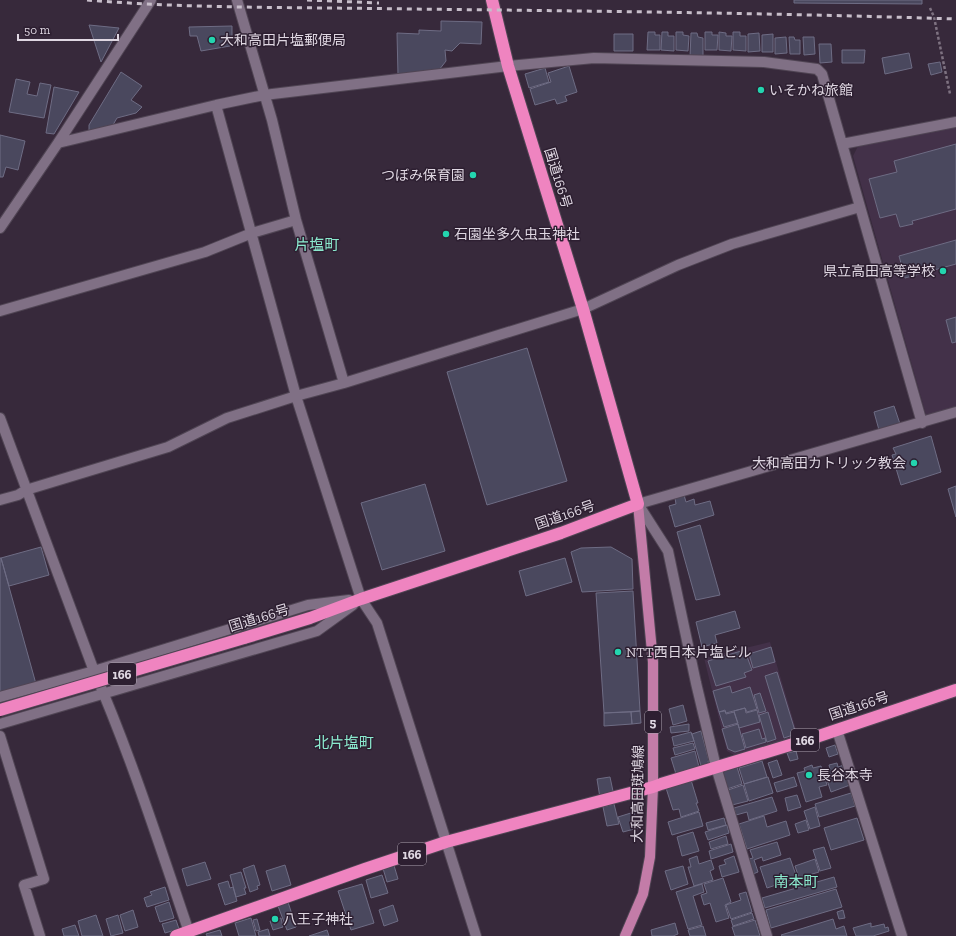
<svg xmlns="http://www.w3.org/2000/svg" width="956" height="936" font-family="'Zilla Slab','Noto Sans JP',serif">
<rect width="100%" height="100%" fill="#37293b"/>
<path fill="#433149" d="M956,125V144L897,172L869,180L880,218L896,214L900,227L912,224V221L956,209V240L899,256L905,278L956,264V317L946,320L952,343L956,342V407L926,415L853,156L858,146Z
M770,642L798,736L734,755L727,751L704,658Z"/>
<path fill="#4a485e" stroke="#6e6c84" d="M794,0H922V4L794,3Z
M441,21L482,22L481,44L460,43L452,51L445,50L446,61L439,70L398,75L397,33L419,34V30L441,31Z
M89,25L119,28L101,62Z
M232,26V37H227L230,46L201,51L197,36H190L189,27Z
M648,32H655V35H660V50H647Z
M662,32H668V36H674V51L661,50Z
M676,32H683V35L689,36L688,51L676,50Z
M705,32H712V35H718L717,50H705Z
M719,32L726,33V36H732L731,51L719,50Z
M733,32H740V36H746V51L733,50Z
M691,33H697L698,37L703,38V57H690Z
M759,33L760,51L748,52V34Z
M614,34H633V51H614Z
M773,34V52H762V35Z
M786,37L787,53L775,54V38Z
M789,37H794L795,40H800V54H790Z
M803,37H814L815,54L804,55Z
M819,44H831L832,62L820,63Z
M842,50H865L864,63H842Z
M909,53L912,68L885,74L882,58Z
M940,62L942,72L931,75L928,64Z
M569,66L577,92L565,96L567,101L557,104L555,99L535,105L530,89L551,82L548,73Z
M545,68L549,82L529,88L525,74Z
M121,72L142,86L131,100L142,107L136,113L117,118L110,130L89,132V125Z
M16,79L30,82L27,94L37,96L40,83L51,85L44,118L9,112Z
M54,87L79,92L54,134L46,133Z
M0,135L25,141L18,170L6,167L3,177H0Z
M956,144V209L912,221L913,224L900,227L896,214L880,218L869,179L897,172L894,161Z
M956,240V264L905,278L899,256Z
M956,317V342L952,343L946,320Z
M527,348L567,481L487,505L447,372Z
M894,406L900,424L879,430L874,412Z
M931,436L941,472L901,485L892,455L896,454L893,448Z
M425,484L445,551L382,570L361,503Z
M956,486V517L948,489Z
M684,495L686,502L694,499L695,505L710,501L714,515L675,527L669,506L676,504L675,498Z
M700,525L720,595L696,600L677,532Z
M41,547L49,575L9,586L1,558Z
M611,547L632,559L633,589L582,592L571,552L581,548Z
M0,558H1L36,684L0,694Z
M565,558L572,582L526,596L519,571Z
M633,591L640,711L604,713L596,593Z
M735,611L740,628L715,635L717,643L702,647L696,622Z
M771,647L775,662L753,668L749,654Z
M741,651L742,655L746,654L752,670L744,673L746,677L716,686L708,661Z
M777,672L796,734L784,738L765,676Z
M730,686L732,693L750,687L757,709L747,712L745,708L726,713L725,710L719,712L713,691Z
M760,693L766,711L759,713L754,695Z
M683,705L687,721L673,725L669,709Z
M745,708L746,713L757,710L760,722L739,728L734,711Z
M640,711L641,723L632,724L631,712Z
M725,711L726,714L734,712L738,723L724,727L719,712Z
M631,712L632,724L604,726V713Z
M768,712L776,739L767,742L759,715Z
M689,724V731L671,733L670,727Z
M738,724L745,749L735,752L728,749L722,729Z
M759,729L762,739L765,738L766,742L746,748L742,734Z
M701,731L709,761H708L709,764L701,766L692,734Z
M691,732L694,741L674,746L672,737Z
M693,743L695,749L675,755L673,748Z
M835,745L838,754L829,757L826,748Z
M695,751L699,767L676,774L671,758Z
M796,751L798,759L790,761L787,753Z
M777,760L782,775L773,778L768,763Z
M762,761L767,777L744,784L739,768Z
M837,763L838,767L844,765L850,785L831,792L824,771L830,769L829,765Z
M812,765L813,768L821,766L827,785L819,787L822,797L806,802L797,773L805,771L804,768Z
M737,767L742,784L727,789L722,772Z
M610,777L614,796L600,798L597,779Z
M768,777L773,793L749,801L744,784Z
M794,777L797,786L777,792L774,783Z
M691,780L698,803H696L699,811L681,817L679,809L673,810L666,788Z
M743,785L748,801L732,805L728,790Z
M851,793L855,806L819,817L815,804Z
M797,795L801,807L788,811L785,798Z
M772,797L777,811L749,820L747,812L736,815L734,808Z
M614,804L619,824L607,826L603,807Z
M815,807L820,826L810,829L804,811Z
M634,812L638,828L623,832L618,817Z
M699,812L703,826L672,835L668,822Z
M764,816L767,827L786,821L790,835L747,849L739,824Z
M724,818L726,825L708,830L706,823Z
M857,818L864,840L831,850L824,828Z
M806,820L809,830L798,833L795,824Z
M727,825L729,833L708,840L705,832Z
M693,832L699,851L682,856L677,837Z
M726,836L728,844L711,849L709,842Z
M777,842L781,855L763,861L762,857L754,860L758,872L753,874L749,859L753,858L750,850Z
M731,844L733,852L711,859L709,851Z
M824,847L831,868L820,871L813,850Z
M697,856L699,864L711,860L714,869L710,871L713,880L694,886L688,867H691L689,859Z
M734,856L739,872L722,877L719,866L726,864L724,860Z
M790,858L797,878L767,888L760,867Z
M815,859L819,872L799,878L795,866Z
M205,862L211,879L187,886L182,869Z
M393,862L398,879L387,882L382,865Z
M254,865L260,885L257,886L258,889L250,892L243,869Z
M285,865L291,885L272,891L266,871Z
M683,866L688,884L671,890L665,871Z
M241,872L246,888H244L246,894L236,897L230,875Z
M382,875L388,893L371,898L366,880Z
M834,877L837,887L765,908L762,898Z
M723,878L731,902L725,905L729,918L716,922L710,903L704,905L701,895L707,893L704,884Z
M228,881L230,888L233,887L237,901L225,905L218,884Z
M362,884L374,923L351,930L338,891Z
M702,884L704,892L693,896L702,925L688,929L676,892Z
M165,887L169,900L147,907L144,898L152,895L150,892Z
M836,889L842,907L771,928L766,910Z
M746,892L752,912L731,919L726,905L741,900L739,894Z
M169,902L174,918L160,922L155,907Z
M288,902L296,927L287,930L278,906Z
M393,905L398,921L384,926L379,910Z
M133,910L138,927L125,931L120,915Z
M843,910L845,918L839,919L837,912Z
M752,913L754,919L733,926L731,920Z
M96,915L103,936H82L78,921Z
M118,915L123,933L111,936L106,919Z
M251,918L256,936H239L235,923Z
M281,918L283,927L273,930L270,921Z
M257,919L260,930L256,931L253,920Z
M833,919L836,929L844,926L847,936H782L781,935Z
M176,920L179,929L165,933L162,924Z
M755,920L760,936H735L732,927Z
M675,923L678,934L673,936H652L651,930Z
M871,923V927L884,924L885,928L888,927L889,931L873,936H856L853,928Z
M75,925L79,936H64L62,929Z
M703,926L706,936H690L688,930Z
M268,929L270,936H259L258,932Z
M220,930L222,936H207L206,934Z
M327,930L329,936H309Z"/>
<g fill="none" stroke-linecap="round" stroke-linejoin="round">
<defs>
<path id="street" d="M237,0L272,120L296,220L344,383
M216,105L296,396L361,599L377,623L476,936
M58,143L216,105L264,95L508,66L594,58L764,62L817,69L822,74L922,423
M842,144L956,122
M0,228L58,143L151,0
M0,311L205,252L252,233L296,220
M0,418L94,671C131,756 159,844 189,932
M0,500L18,495L26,490L168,447L227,418L296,396L344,383L583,309L678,265L732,244L860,207
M0,697L94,671L308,605L349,600
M0,724L317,631L353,605
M837,730L902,936
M0,736L44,879L24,885L40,936
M767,936L716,767L696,683L668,551L638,504L956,412"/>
<path id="primary" d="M625,936L643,894L650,857L653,787V662L638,504"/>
<path id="highway" d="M244,638L310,618L361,599L561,533L638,504L583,309L508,66L492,0
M176,936L365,869L446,842L653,787L661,784L813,738L956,690"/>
</defs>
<use href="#street" stroke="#504554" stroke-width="12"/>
<use href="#primary" stroke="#504554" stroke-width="12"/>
<use href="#highway" stroke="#504554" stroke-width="14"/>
<path stroke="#7e7281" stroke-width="2.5" stroke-dasharray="3 2" stroke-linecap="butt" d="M930,8L934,17L950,94"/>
<use href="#street" stroke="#807085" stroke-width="10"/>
<use href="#primary" stroke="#c37ca8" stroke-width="10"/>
<use href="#highway" stroke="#ef84c0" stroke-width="12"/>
<path stroke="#c7beca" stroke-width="3" stroke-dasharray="5 5" stroke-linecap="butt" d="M87,0C194,9 303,7 410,9C592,11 774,13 956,19
M307,0L379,3"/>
<defs>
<path id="highway-bridge" d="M0,710L244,638"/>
</defs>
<use href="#highway-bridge" stroke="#504554" stroke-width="14" stroke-linecap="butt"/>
<use href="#highway-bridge" stroke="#ef84c0" stroke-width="12"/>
</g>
<g fill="#23d5af" stroke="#2d1f31" stroke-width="1.5">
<circle cx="212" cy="40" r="4"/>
<circle cx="761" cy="90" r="4"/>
<circle cx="473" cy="175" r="4"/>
<circle cx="446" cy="234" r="4"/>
<circle cx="943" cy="271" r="4"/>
<circle cx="914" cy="463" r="4"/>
<circle cx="618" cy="652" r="4"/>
<circle cx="809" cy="775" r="4"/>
<circle cx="275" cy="919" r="4"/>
</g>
<g text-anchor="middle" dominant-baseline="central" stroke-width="3" stroke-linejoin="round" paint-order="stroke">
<g fill="#2d1f31" stroke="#aaa0ad" stroke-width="1">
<rect x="108" y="663" width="28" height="22" rx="3"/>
<rect x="645" y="711" width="16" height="22" rx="3"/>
<rect x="791" y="729" width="28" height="22" rx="3"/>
<rect x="398" y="843" width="28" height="22" rx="3"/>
</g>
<g font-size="13" font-weight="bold" fill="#dfd7e2">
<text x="122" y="674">166</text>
<text x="653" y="722">5</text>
<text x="805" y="740">166</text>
<text x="412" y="854">166</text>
</g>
<g font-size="14" fill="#dfd7e2" stroke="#2d1f31" text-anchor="start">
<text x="220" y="40">大和高田片塩郵便局</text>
<text x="769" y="90">いそかね旅館</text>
<text x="465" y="175" text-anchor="end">つぼみ保育園</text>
<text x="454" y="234">石園坐多久虫玉神社</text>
<text x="935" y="271" text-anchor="end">県立高田高等学校</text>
<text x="906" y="463" text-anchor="end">大和高田カトリック教会</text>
<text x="626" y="652">NTT西日本片塩ビル</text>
<text x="817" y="775">長谷本寺</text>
<text x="283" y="919">八王子神社</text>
</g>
<g font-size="14" fill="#dfd7e2" stroke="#2d1f31">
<text transform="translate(558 178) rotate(73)">国道166号</text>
<text transform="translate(565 515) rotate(-19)">国道166号</text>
<text transform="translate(259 618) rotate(-17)">国道166号</text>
<text transform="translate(859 706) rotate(-18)">国道166号</text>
<text transform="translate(638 794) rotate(-89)">大和高田斑鳩線</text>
</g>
<g font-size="15" fill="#8beace" stroke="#2d1f31">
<text x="317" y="245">片塩町</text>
<text x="344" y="743">北片塩町</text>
<text x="796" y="882">南本町</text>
</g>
</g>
<path d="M18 34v6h100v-6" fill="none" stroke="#dfd7e2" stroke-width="2"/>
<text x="24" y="34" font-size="12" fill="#dfd7e2" stroke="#2d1f31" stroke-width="3" paint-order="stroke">50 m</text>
</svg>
